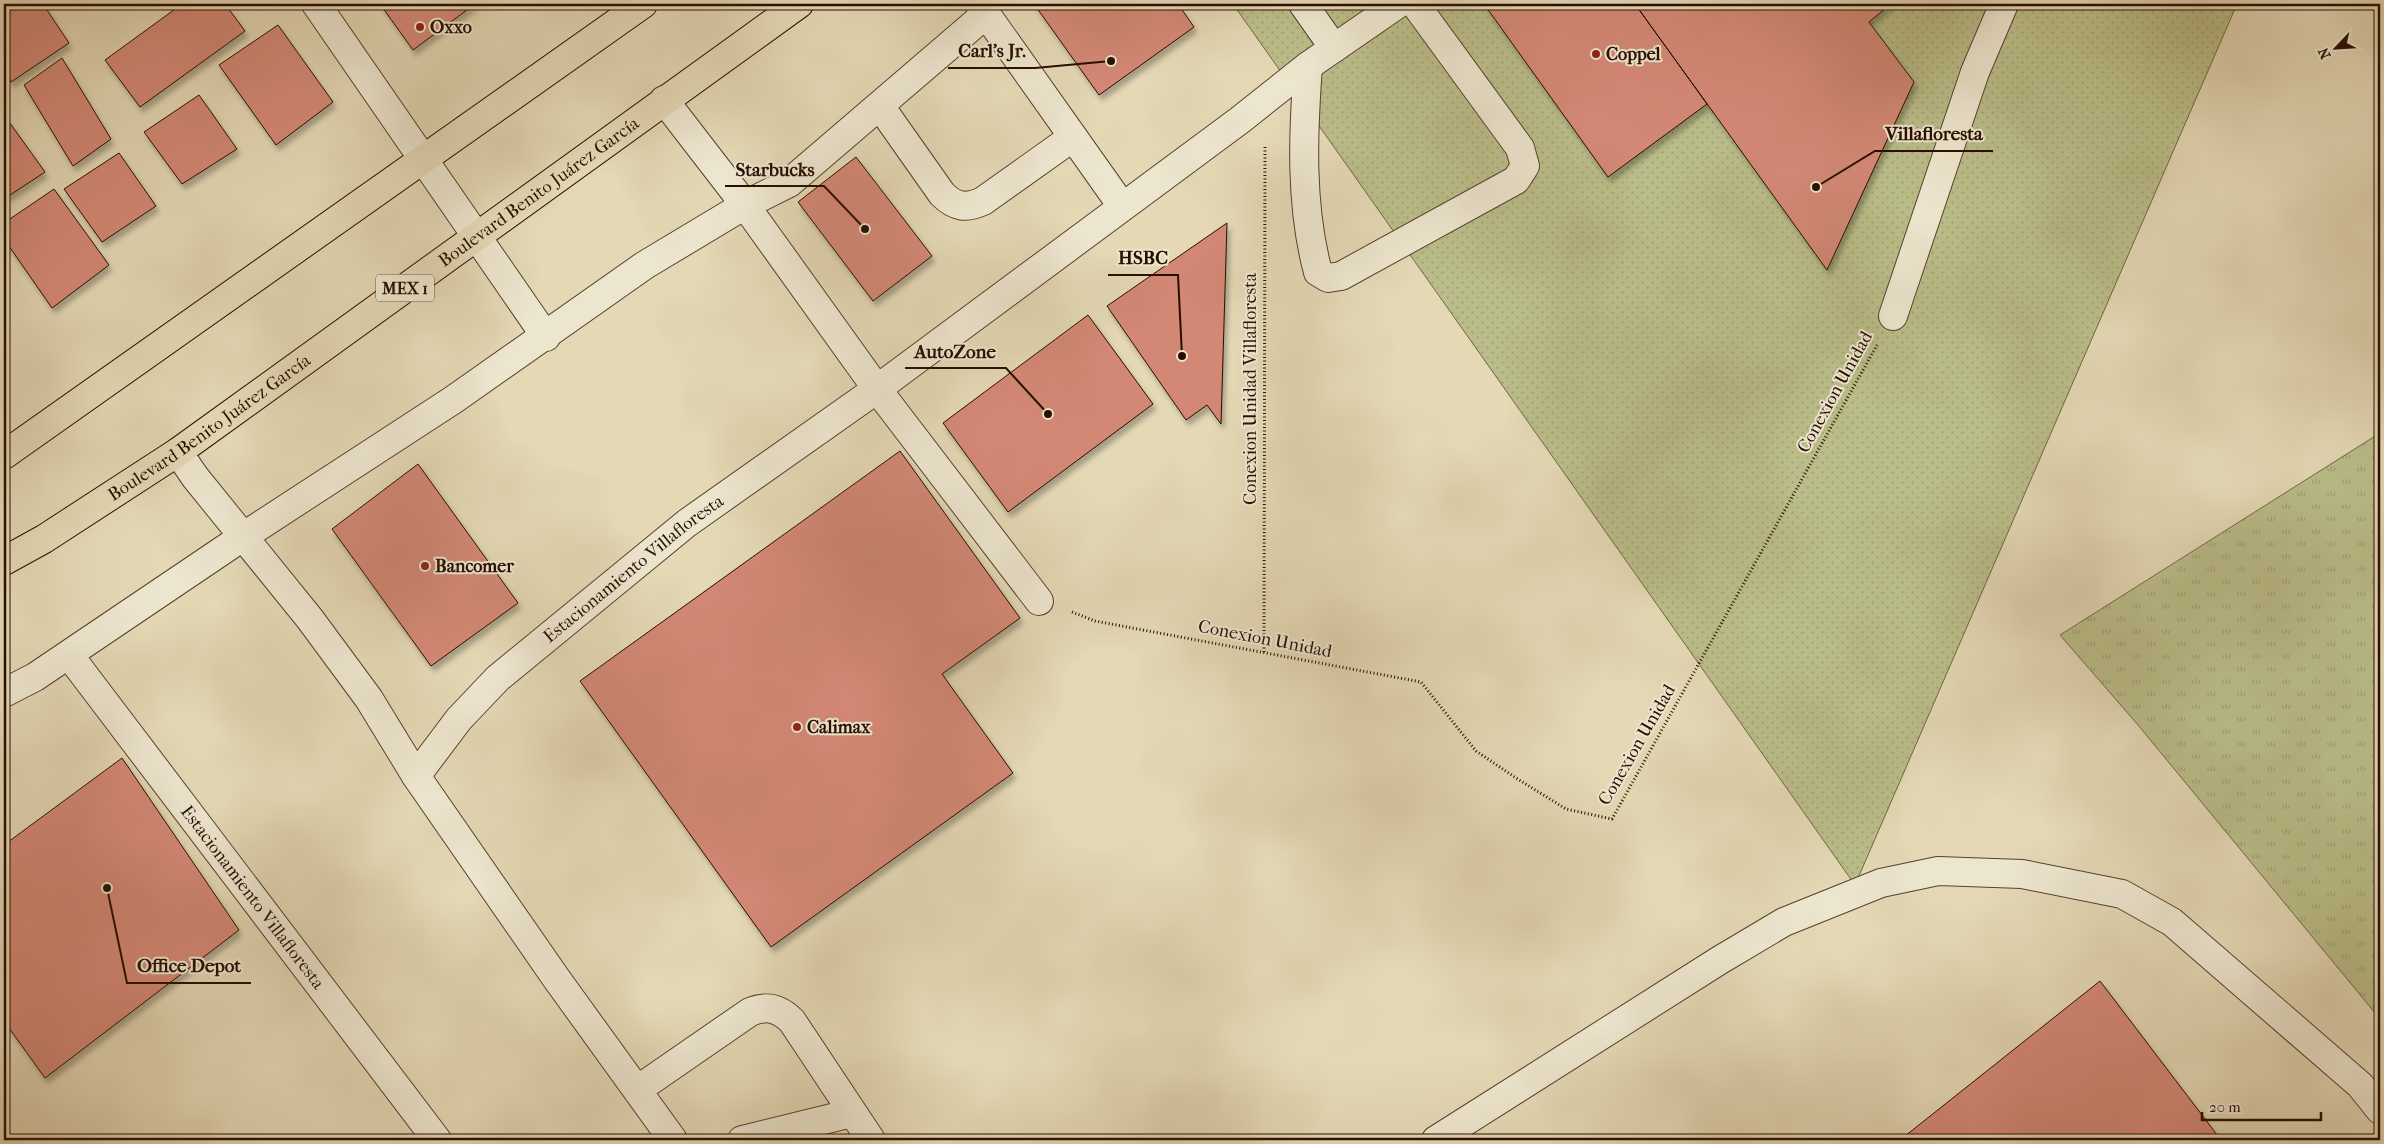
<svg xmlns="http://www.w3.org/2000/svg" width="2384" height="1144" font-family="'IM FELL French Canon',serif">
<defs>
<pattern id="grass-tufts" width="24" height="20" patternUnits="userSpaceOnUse" patternTransform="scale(1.25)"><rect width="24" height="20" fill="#babd89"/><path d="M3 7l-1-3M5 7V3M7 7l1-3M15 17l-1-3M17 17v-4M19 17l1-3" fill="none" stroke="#a0a174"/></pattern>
<pattern id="park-dots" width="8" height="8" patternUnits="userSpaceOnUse" patternTransform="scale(1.25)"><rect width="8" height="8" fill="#babd89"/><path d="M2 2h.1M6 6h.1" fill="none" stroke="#a0a174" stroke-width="1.8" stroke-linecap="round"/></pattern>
<filter id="shadow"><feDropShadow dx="3" dy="5.5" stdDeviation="2.5" flood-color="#0004"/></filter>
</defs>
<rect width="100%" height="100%" fill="#e4d8b5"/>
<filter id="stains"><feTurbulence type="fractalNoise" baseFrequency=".004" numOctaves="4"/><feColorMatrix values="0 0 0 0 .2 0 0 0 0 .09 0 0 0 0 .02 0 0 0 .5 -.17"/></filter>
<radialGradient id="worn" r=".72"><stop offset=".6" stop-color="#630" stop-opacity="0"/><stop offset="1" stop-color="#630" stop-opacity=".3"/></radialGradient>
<path fill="url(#grass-tufts)" stroke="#716644" d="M2380,433V1019L2138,725L2060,635Z"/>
<path fill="url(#park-dots)" stroke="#716644" d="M1233,4H2237L1855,885Z"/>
<path fill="#d38874" stroke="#280e00" filter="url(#shadow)" d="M13,4H43L69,43L11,82L4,71V10Z
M182,4H225L245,31L140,107L105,60Z
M380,4H475L413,50Z
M1034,4H1178L1194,27L1099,95Z
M1484,4H1635L1707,104L1608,177Z
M1635,4H1891L1869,22L1914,82L1827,270Z
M278,25L333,102L276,145L219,65Z
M62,58L111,139L73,166L24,85Z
M199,95L237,149L182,184L144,132Z
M7,119L45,172L4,199V121Z
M119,153L156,206L102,242L64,189Z
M856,157L932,256L873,301L798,202Z
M54,189L109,265L52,308L4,239V223Z
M1227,223L1221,424L1207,405L1186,420L1107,306Z
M1088,315L1153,404L1008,512L943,423Z
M900,451L1020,618L942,674L1013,773L771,947L580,681Z
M418,464L518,603L431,666L332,529Z
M122,758L239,930L45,1078L4,1021V845Z
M2100,981L2221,1140H1900Z"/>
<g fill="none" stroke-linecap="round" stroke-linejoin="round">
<defs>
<g id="minor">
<path d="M316,4L546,337"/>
<path d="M979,4L1122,206"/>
<path d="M1303,4L1334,48"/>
<path d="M1308,66C1303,134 1300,205 1318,272L1328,278L1341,276L1516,180L1525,166L1520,148L1415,4"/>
<path d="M664,100L745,205L877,389L1039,601"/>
<path d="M880,106L942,194C955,207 966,209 983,201L1073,137"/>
<path d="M1893,316L1975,72L2004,4"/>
<path d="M178,452L195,477L310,619L369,699L416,776L556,978L673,1140"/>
<path id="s1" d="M69,655L437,1140"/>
<path d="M4,693L35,677L244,536L453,400L645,265L745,205L789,183L986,14"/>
<path id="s2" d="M416,776L459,719L498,678L687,523L877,389L1240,120L1308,66L1398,4"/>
<path d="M637,1090L750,1012C767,1005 779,1008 792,1021L871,1140"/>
<path d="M742,1140L852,1113"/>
<path d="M1436,1140L1720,960L1784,922L1881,883L1938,871L2022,874L2122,894L2172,922L2360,1085L2380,1110"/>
</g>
<g id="major">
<path d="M4,455L643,4"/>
<path id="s3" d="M4,561L44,539L178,452L799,4"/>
</g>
</defs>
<use href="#minor" stroke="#57402d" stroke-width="30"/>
<use href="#major" stroke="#280e00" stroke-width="30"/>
<path stroke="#280e00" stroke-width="3" stroke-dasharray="1 2.5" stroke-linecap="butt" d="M1072,612L1095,621L1421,682L1476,751L1516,778L1566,809L1612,819L1877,345
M1264,652L1265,146"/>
<use href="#minor" stroke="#ede6cf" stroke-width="28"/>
<use href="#major" stroke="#e4d8b5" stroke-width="28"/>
</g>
<g fill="#8f2418" stroke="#ede6cf" stroke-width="2">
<circle cx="420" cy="27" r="5"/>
<circle cx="1596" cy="54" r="5"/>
<circle cx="425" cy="566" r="5"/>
<circle cx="797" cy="727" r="5"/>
</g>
<g text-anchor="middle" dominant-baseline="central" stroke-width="4" stroke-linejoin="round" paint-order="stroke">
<rect fill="#ede6cf" stroke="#634f3e" stroke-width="1" x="376" y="274.5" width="58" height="27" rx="4"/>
<g font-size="16" font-weight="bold" fill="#280e00">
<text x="405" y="288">MEX 1</text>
</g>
<g font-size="18" font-weight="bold" fill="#280e00" stroke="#ede6cf" text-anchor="start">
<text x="430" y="27">Oxxo</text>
<text x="1606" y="54">Coppel</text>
<text x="435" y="566">Bancomer</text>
<text x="807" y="727">Calimax</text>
</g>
<g font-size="18" fill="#280e00" stroke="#ede6cf">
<text stroke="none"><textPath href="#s3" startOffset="650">Boulevard Benito Juárez García</textPath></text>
<text transform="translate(1250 389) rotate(-90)">Conexion Unidad Villafloresta</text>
<text transform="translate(1835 392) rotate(-61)">Conexion Unidad</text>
<text stroke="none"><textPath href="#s3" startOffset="245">Boulevard Benito Juárez García</textPath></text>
<text stroke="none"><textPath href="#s2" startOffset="302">Estacionamiento Villafloresta</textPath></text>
<text transform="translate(1265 639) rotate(11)">Conexion Unidad</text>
<text transform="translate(1637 745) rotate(-60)">Conexion Unidad</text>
<text stroke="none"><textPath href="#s1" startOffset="304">Estacionamiento Villafloresta</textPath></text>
</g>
</g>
<path fill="none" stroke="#280e00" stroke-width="2" d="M1111 61L1035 68H948M1816 187L1875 151H1993M865 229L824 186H725M1182 356L1178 275H1108M1048 414L1006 368H905M107 888L127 983H251"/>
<g fill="#280e00" stroke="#ede6cf" stroke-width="2">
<circle cx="1111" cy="61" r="5"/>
<circle cx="1816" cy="187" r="5"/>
<circle cx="865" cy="229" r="5"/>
<circle cx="1182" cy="356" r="5"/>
<circle cx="1048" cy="414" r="5"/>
<circle cx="107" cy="888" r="5"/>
</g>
<g font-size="19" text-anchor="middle" font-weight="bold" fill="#280e00" stroke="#ede6cf" stroke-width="4" stroke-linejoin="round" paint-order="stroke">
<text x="992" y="57">Carl's Jr.</text>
<text x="1934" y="140">Villafloresta</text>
<text x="775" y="176">Starbucks</text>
<text x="1143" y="264">HSBC</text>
<text x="955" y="358">AutoZone</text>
<text x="189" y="972">Office Depot</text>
</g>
<rect width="2384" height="1144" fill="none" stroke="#e4d8b5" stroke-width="20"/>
<rect x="5" y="5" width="2374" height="1134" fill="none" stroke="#280e00" stroke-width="2.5"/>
<rect x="10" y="10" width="2364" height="1124" fill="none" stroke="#280e00"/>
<g transform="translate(2336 48) rotate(245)" stroke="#ede6cf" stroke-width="4" paint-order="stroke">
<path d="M0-4L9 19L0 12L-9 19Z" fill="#280e00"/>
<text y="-8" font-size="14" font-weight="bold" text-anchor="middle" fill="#280e00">N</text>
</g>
<path d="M2202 1112v8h119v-8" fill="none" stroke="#280e00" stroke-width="2.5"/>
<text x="2209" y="1112" font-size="15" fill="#280e00" stroke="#ede6cf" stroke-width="4" paint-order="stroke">20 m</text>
<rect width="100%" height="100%" filter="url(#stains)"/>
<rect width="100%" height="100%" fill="url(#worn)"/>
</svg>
